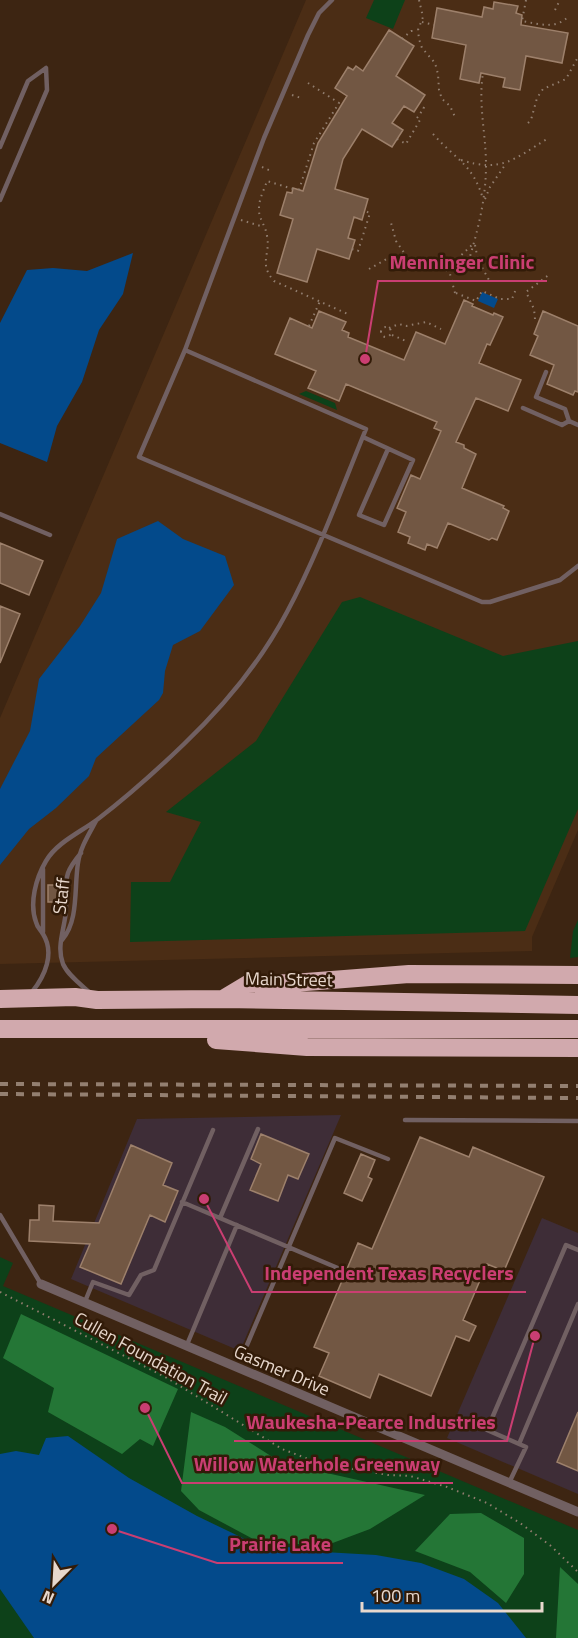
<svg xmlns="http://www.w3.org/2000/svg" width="578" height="1638" font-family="'Titillium Web',sans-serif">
<rect width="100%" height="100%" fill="#3d2512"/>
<path fill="#4b2d15" d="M306,0H578V830L532,937V951L0,964V718Z"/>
<path fill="#3e2d37" d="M341,1115L240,1351L71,1279L137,1119Z
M542,1218L578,1233V1494L447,1438Z"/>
<path fill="#0d4119" d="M374,0H405L393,29L366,18Z
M306,391L335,403L337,410L299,394Z
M360,597L503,656L578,641V809L525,931L130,942L131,882H170L201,822L166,812L256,741L342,602Z
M578,920V957L570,958L573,931Z
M0,1257L13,1263L3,1286L578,1530V1638H0Z"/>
<path fill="#247636" d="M21,1314L178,1389L153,1446L140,1439L122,1454L48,1412L54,1388L3,1358Z
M191,1412L225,1427L282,1463L425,1495L370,1529L330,1544H293L255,1540L199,1510L181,1491Z
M481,1513L524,1538V1574L506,1603L470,1572L415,1551L450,1514Z
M560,1567L578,1584V1638H556Z"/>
<path fill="#034a8b" d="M133,253L123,294L99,330L82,382L57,426L47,462L0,443V323L27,270L53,268L87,271Z
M482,292L498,299L494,308L478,301Z
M158,521L183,539L225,556L234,585L200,631L173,645L165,671L163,693L159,700L96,758L89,776L56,808L29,829L0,865V789L30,731L39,679L80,626L101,593L117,539Z
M68,1436L129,1478L197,1516L251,1542L324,1552L376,1555L421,1563L464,1579L498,1603L526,1638H34L0,1589V1454L16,1451L39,1455L46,1438Z"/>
<path fill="#725743" stroke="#9d806b" stroke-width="1.5" d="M494,2L518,6L516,13L522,15L521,25L568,33L562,63L526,56L520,90L503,87L505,78L481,73L479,83L460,79L466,45L432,38L437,8L482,17L484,7L493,9Z
M389,30L414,46L396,76L425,95L414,112L404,106L392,123L403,130L392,147L362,129L343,159L335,189L368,199L362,220L354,217L348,238L355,240L349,259L317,249L307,282L277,273L293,219L280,215L287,192L292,193L293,188L303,191L318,143L347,96L335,88L348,67L353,70L356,66L363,71Z
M464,300L473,304L472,306L493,315L494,313L503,317L490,345L487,344L479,363L521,380L508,411L476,398L456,442L464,445V448L476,454L462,488L504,506L503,508L509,511L497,540L492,538L489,540L448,523L437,548L427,544L425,550L408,543L410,537L398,532L406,512L397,508L411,475L420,479L441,431L434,428L437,422L346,384L339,401L308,388L316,371L275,354L290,318L312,328L319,311L346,322L342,330L349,333L348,337L404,360L416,332L445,344Z
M543,311L578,326V392L575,391L573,395L547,384L554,365L530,355L538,336L534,334Z
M0,543L43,561L29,595L0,583Z
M0,606L20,614L0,663Z
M48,885H61V902H48Z
M261,1134L309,1154L298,1179L288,1175L278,1201L250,1190L261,1164L251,1159Z
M420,1137L469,1157L473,1147L544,1177L504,1271L487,1264L463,1320L476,1326L469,1341L456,1336L431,1396L379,1374L370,1398L319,1376L329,1353L314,1347L358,1243L372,1249Z
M131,1145L172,1163L163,1185L178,1191L165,1222L150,1215L121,1284L80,1267L90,1244L29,1241L30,1220H39V1205L54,1206L53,1221L99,1223Z
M361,1154L375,1160L368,1177L372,1179L362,1201L344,1193Z
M578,1412V1471L557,1462Z"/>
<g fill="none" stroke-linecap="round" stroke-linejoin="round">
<path stroke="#917d6e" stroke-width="2" stroke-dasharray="1.5 4.5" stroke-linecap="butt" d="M419,0L423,17L418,30L419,39L422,48L435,63L438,74L439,90L442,99L450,106L456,119
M526,0L522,21C540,24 555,30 569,16
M555,10L560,0
M422,22L434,25
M402,39L411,31H417
M292,95L301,98
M417,118L424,108L419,105
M528,123L531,120L537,98L543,89L566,79L578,57
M433,134C455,159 473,164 483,199
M397,139L406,144L420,120
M461,160C502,173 514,159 547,139
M262,167L271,171
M293,189L267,181C264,190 259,199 259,208C258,218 266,226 267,236C271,254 258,263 274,281L350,315
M299,190L314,143L339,103L308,83
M485,199L490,187L505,165
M241,220L264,227
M475,245L478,260L489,280
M352,249L358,251L370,213L365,211
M369,269L390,257L405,254L396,241L390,219
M465,273C476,237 486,203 486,165C486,134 478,104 483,73
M455,293L450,274L442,266L454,262L473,244
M456,293L476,301L482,291L500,299H512L516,289
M535,319L534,309L526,292L550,274
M309,326L320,301
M381 332a5 5 0 1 1 10 0a5 5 0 1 1-10 0Z
M389,328L399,324L406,326L426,322L441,329
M392,335L406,341
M0,1292L167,1378L282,1449L319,1463L388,1475L410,1476L447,1487L487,1503L520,1523L551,1546L578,1572"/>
<path stroke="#716062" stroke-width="4.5" d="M332,0L319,13L308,35L264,138L185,350L139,457L482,602H490L560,580L578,566
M0,147L28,81L46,68
M0,200L47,90L46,68
M546,372L536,397L565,409L569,421L578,425
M523,408L562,425L569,421
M363,437L413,460L384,525L359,515L388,449
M0,514L50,535
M81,853C76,859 71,865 68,873C64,886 66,896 66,910C65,928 56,946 63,964C68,975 80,984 89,992
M43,932V869
M62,940C79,921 74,887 78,863C80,848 89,834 96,821
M32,992C45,976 55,953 43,934C40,929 37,927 36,922C29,903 36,878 46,861C57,842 81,832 98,819C128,796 157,770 184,744C223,707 261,661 287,612C318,554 341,490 366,429L185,350
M405,1120L578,1121
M182,1202L340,1269
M0,1215L41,1284
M220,1218L258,1129
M84,1304L93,1282L129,1295L141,1275L154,1270L213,1130
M247,1345L335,1138L388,1159
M186,1347L237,1225
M519,1444L578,1304
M509,1483L526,1447L487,1430L566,1245L578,1250"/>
<path stroke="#716062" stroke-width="9" d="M41,1284L578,1512"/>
<path stroke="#d1a9ad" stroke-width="18" d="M0,999L75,997L97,1000L223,999L578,1005
M223,999L248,984L293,983L409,974L578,975
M0,1029H578
M216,1040L307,1047L578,1048"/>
<path stroke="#937f70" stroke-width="4" stroke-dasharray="8 8" stroke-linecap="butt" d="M0,1084L578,1086
M0,1094L578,1098"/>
</g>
<g text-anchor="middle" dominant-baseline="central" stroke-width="5" stroke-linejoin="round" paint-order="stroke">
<g font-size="18" fill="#e8d8cd" stroke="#321b08">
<text transform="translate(61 896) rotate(-83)">Staff</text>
<text transform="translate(289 979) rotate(1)">Main Street</text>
<text transform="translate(151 1358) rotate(29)">Cullen Foundation Trail</text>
<text transform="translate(282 1370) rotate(23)">Gasmer Drive</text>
</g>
</g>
<path fill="none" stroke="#ca3e72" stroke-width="2" d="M365 359L378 281H547M204 1199L252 1292H526M535 1336L507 1441H234M145 1408L182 1483H453M112 1529L217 1563H343"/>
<g fill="#ca3e72" stroke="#321b08" stroke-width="2">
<circle cx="365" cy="359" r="6"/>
<circle cx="204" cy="1199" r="6"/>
<circle cx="535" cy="1336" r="6"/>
<circle cx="145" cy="1408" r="6"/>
<circle cx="112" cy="1529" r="6"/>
</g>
<g font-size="20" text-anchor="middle" font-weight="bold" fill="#ca3e72" stroke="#321b08" stroke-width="5" stroke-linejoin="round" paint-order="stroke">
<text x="462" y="269">Menninger Clinic</text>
<text x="389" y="1280">Independent Texas Recyclers</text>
<text x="371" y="1429">Waukesha-Pearce Industries</text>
<text x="317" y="1471">Willow Waterhole Greenway</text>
<text x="280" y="1551">Prairie Lake</text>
</g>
<g transform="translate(54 1584) rotate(204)" stroke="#321b08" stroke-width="4.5" paint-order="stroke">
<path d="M0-4.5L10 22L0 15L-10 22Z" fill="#e8d8cd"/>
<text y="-9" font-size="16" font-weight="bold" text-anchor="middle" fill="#e8d8cd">N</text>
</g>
<path d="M362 1602v9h180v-9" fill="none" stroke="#e8d8cd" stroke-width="3"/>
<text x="371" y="1602" font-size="18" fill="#e8d8cd" stroke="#321b08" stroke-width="4.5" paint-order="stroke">100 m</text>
</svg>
